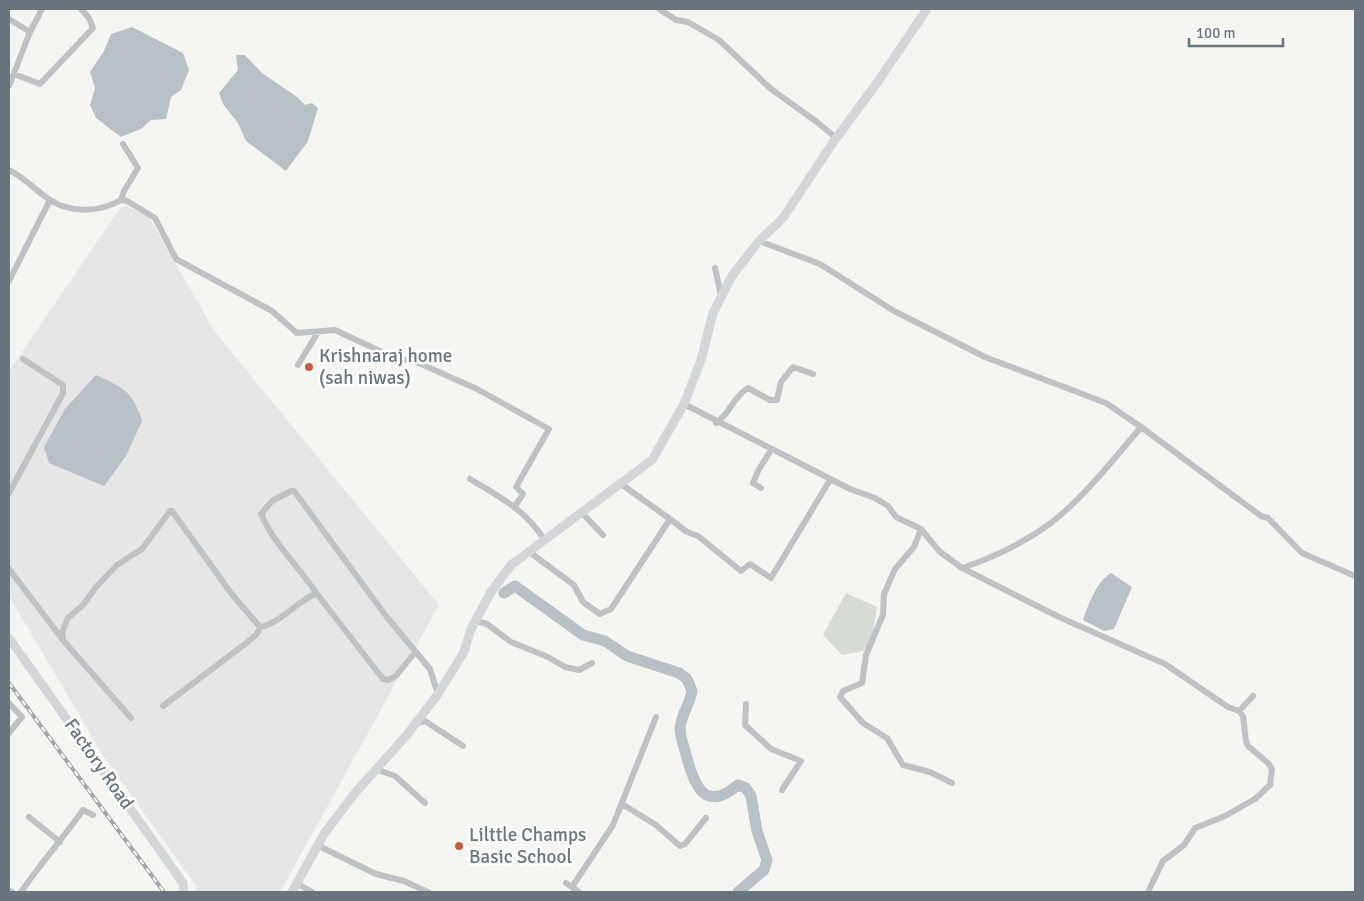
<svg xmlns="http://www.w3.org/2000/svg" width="1364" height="901" font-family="Signika,sans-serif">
<rect width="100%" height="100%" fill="#f5f5f2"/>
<path fill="#e5e6e5" d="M126,206L149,217L215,332L439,605L280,892H194L197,887L104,757L9,596V371L120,208Z"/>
<path fill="#d6dbd3" d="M846,593L877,607L872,639L863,651L842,655L823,635Z"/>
<path fill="#b8c1c5" d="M132,27L183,53L189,70L181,90L171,97L166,119L151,120L141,129L121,137L96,118L90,105L95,88L90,72L104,51L111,34Z
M236,55H245L262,73L297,97L305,105L312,103L318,108L308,141L286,171L246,141L238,123L223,104L219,93L238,70Z
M96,375C123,387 133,392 142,421L126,456L104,486L49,463L44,447L65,409Z
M1111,573L1132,587L1114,629L1104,631L1083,620C1088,605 1097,581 1111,573Z"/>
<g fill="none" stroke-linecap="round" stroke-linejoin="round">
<path stroke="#b8c1c5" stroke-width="11" d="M504,593L515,586L583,635L605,641L627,656L679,673L687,679L692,691C690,704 681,715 680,728C680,738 685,749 687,758C695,788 706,812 738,785L746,788L751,796L757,831L767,860L764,870L738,892"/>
<path stroke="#bfc2c5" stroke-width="6" d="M659,9L676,20L688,22L719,40L771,89L817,122L836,138
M9,19L30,32
M14,74L40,84L93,28L89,18L81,9
M9,86L30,32L42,9
M123,144L138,168L124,191L121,200L127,201L155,218L176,259L272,311L297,333L335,330L399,360H412L477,389L549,429L516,487L523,494L515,506
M9,170C24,177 36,191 50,200C72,214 100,212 121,200
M759,241L820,264L894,311L985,357L1106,403L1141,427
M715,268L721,295
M9,281L50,200
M298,365L318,332
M684,404L850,489L875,498L888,506L896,517L921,529L939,551L962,568L1059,617L1165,664L1228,707L1239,711L1253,696
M716,423C732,412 731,399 748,388L770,400H777L781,382L793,367L813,374
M470,479C500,497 524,509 544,539
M761,488L753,483L758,471L771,450
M9,493L63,393V385L23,359
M581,512L603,535
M670,519L687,532L698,536L741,571L750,564L771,578L830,480
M921,529L914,547L895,569L884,594L883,615L866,655L862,683L843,691L840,697L863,723L887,738L903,765L930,772L952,783
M528,551L574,585L583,602L600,614L611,609L670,519L621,484
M962,568C992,558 1025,542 1051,523C1082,499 1115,458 1141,427L1261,516L1268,518L1302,553L1355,576
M9,569L63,640L131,718
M317,594C299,567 274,544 261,514L272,501L291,491H294L386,616L430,669L438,694
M476,621L487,624L511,642L548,657L565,667L579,670L592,663
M260,627C280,624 306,594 317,594L383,679L388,680L396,676L412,656
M63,640L62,633L68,618L83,605L96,587L117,565L142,549L170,511H172L231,593L260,627L257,634L245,644L163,706
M9,703L22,717L9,733
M746,704L745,725L771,749L801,761L782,790
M416,723L425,721L463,746
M376,769L395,776L425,803
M622,804L656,825L680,846L685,844L706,818
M29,817L60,842
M319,846L376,874L404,881L428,892
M566,883L579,892
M298,884L312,892
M572,887L613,825L656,717
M9,890L12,892
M21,892C41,863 63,838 83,810L93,815
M1148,892L1163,861L1184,845L1195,828L1225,816L1255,799L1270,785L1272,769L1268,763L1248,746L1246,741L1243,716L1239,711"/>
<path stroke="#d2d6d9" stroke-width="9" d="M9,638L183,883L184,892
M292,892L324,834L355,793L406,736L438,694L464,652L471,629L491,592L511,565L652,460L684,404L701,360L713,313L732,276L759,241L783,218L832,144L877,83L927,9"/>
<defs>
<path id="rail" d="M9,683L164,892"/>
</defs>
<use href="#rail" stroke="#a0a6aa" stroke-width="4"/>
<use href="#rail" stroke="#fff" stroke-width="2" stroke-dasharray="5.5" stroke-linecap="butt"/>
</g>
<g fill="#cb5c3b" stroke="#fff" stroke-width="2">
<circle cx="309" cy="367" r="5"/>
<circle cx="459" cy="846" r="5"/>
</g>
<g text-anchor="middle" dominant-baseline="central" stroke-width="5" stroke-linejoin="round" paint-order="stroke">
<g font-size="19" fill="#68757f" stroke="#fff" text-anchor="start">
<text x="319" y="356">Krishnaraj home<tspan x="319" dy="22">(sah niwas)</tspan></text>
<text x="469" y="835">Lilttle Champs<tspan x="469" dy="22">Basic School</tspan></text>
</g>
<g font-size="19" fill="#68757f" stroke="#fff">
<text transform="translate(99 764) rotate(55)">Factory Road</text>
</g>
</g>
<rect width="1364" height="901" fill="none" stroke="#68757f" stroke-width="20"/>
<path d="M1189 38v8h94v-8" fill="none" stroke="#68757f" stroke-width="2.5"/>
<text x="1196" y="38" font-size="15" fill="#68757f" stroke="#ffffff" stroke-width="4" paint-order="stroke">100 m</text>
</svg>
